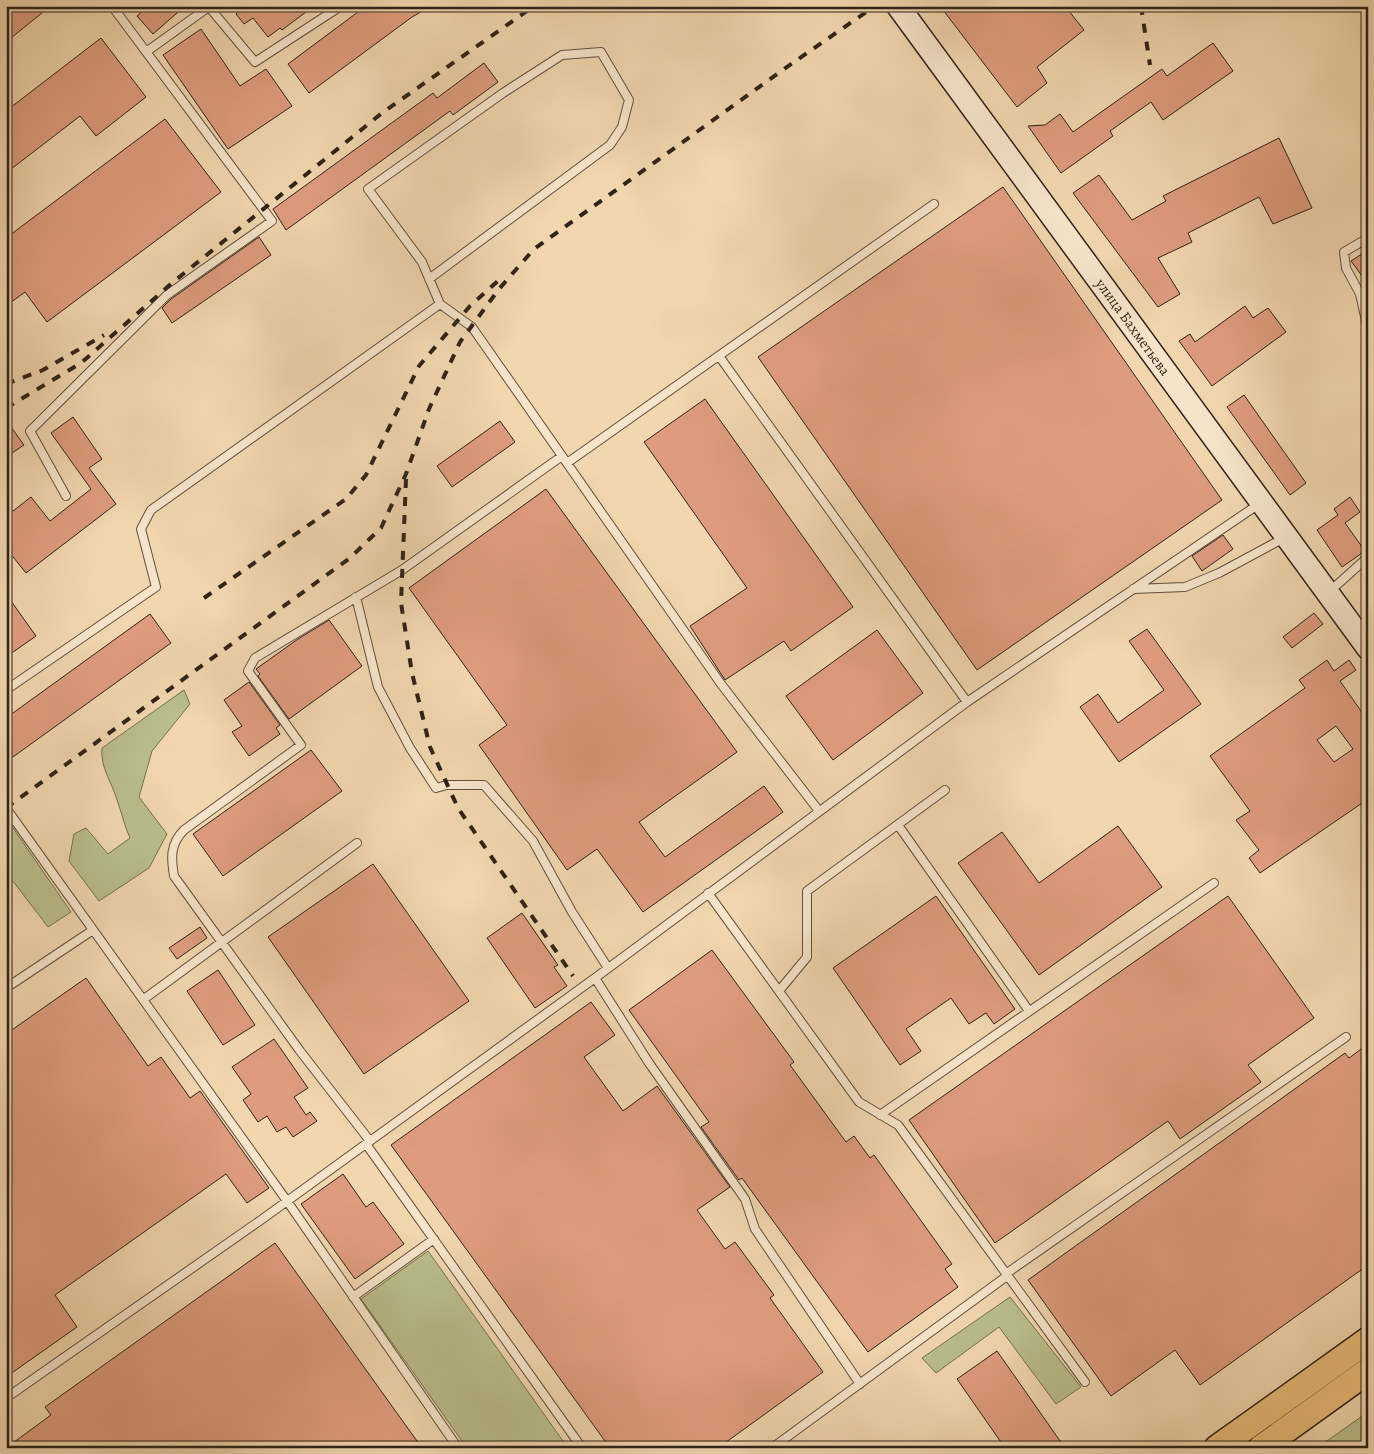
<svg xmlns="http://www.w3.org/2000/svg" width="1374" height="1454" font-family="Alegreya,serif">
<rect width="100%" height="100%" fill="#f1d6ae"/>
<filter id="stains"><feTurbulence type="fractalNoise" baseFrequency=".004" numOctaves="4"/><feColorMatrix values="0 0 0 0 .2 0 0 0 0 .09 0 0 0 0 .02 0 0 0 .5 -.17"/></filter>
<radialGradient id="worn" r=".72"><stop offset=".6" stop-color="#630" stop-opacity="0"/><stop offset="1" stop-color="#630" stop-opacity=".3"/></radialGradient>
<path fill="#b9be8b" stroke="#747052" d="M184,690L190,704L152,751L139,797L167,834L149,868L99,901L69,861L74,834L86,828L108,854L130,838C124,825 122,813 117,800C112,782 100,768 102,748Z
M11,825L71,912L48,927L6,872V827Z
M428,1251L568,1448H467L361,1299Z
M1010,1297L1081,1387L1056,1404L999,1327L936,1373L922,1358Z
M1368,1412V1448H1317Z"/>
<path fill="#de9c7e" stroke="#2e231a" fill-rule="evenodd" d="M10,6H37L42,13L6,42V9Z
M148,6H185L153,34L137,16Z
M245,6H314L282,30L280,28L268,37L253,18L244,24L236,14Z
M366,6H431L412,17L309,93L288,64Z
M940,6H1065L1084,30L1037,67L1047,83L1017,107Z
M201,29L240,86L266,69L292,106L228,149L163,55Z
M101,38L146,97L96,136L80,116L6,173V111Z
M1213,43L1233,71L1163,120L1151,102L1110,131L1113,136L1061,173L1028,126L1045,125L1060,114L1073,132L1162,69L1167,76Z
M484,63L498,82L453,115L450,111L286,230L273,209L433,93L437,98Z
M165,119L221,192L47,322L25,292L6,306V238Z
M1279,138L1312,208L1273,224L1259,197L1188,233L1192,242L1158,258L1180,294L1158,307L1073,193L1099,175L1132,220L1166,201L1163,196Z
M1003,187L1222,500L977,670L758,357Z
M259,237L271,255L172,323L162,308L171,299Z
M1368,250V284L1351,261Z
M1245,306L1253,318L1268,308L1286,332L1212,386L1179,341L1190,334L1195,342Z
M1244,395L1306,483L1290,495L1227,407Z
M705,399L853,607L791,651L784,641L725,680L690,626L747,588L644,442Z
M73,417L102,459L89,468L116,504L26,573L6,548V501L13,511L31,497L50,521L91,489L51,433Z
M6,420L24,445L6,457Z
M500,421L515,442L452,487L437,466Z
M546,489L737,752L639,822L665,857L764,786L783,812L643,912L597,849L567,870L479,745L507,725L409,588Z
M1350,497L1360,512L1345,523L1365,551L1342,567L1317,530L1338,515L1334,509Z
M1223,535L1233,549L1202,571L1192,556Z
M6,594L36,636L6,657Z
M1314,613L1323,624L1292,648L1283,637Z
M150,614L171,643L6,762V718Z
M329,620L362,666L289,719L258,676L260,674L256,669L298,639Z
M1147,629L1201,704L1119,762L1080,707L1098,694L1118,723L1164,690L1129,641Z
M877,630L923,693L833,760L786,696Z
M1327,660L1334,671L1349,660L1356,670L1340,681L1368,721V799L1260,873L1249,858L1259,850L1236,820L1250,811L1210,756L1305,688L1299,680ZM1336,726L1353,749L1334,762L1317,740Z
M249,682L280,725L276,728L280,734L249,756L232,732L242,726L224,700Z
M311,750L342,791L223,876L193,834Z
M1118,826L1162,887L1039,975L958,863L1002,832L1039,883Z
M373,864L469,1001L364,1074L268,937Z
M936,896L1015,1009L994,1024L986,1013L969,1024L951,998L906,1029L921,1051L900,1065L833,968Z
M1228,896L1314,1018L1248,1065L1261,1082L1180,1139L1168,1121L995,1243L909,1120Z
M522,913L558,965L554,967L567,986L535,1008L487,938Z
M200,927L207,938L177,959L169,948Z
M712,950L794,1062L790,1065L846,1142L854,1136L870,1158L874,1155L952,1264L945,1269L958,1287L868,1352L742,1178L739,1180L701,1127L709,1122L629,1010Z
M218,970L255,1025L223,1045L187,991Z
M86,978L148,1066L161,1057L190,1098L200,1091L269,1188L247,1203L226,1174L55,1295L77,1327L6,1377V1034Z
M591,1002L615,1035L584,1057L623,1111L657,1086L730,1187L697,1210L725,1249L735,1242L774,1295L770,1298L823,1372L718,1448H610L391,1145Z
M274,1039L308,1088L294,1097L306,1115L310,1112L317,1121L293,1137L286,1127L277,1132L267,1116L258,1122L243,1100L251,1094L232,1067Z
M1368,1044V1265L1200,1385L1175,1350L1111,1396L1028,1280L1345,1053L1349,1058Z
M343,1174L366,1207L373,1202L404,1244L355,1279L301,1204Z
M275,1243L422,1448H6L51,1415L45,1407Z
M997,1351L1065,1448H1005L957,1379Z"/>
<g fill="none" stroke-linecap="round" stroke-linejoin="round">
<defs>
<path id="lane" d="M209,7L255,62L341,6
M146,52L210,6
M1368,238L1344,252L1346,268L1360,294L1368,330
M429,279L610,145L622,127L629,100L601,52L562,55L503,93L368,189L422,262L440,304L472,327L721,684L819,811
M719,356L967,702
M567,463L934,204
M66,496L30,431L167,295L272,221L112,6
M1133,589L1185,587L1219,573L1284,538
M1329,592L1368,557
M356,597L378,687L410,748L436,788L447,785H484L533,841L572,912L608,968
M6,690L156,587L141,529L151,510L440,304
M6,808L287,1201L458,1448
M898,825L1029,1011
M708,893L859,1102L898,1125L1085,1382
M595,978L649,1063L745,1199L755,1229L860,1384
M6,988L93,930
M779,991L807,957V891L945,790
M144,999L357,843
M880,1115L1214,883
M370,1141L300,1051L174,876C171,858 170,844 184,830L301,745L248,671L255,658L402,570L562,456
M366,1144L582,1448
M1007,1273L1346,1037
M353,1297L434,1239
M6,1398L261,1220L595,978L967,702L1259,504
M772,1448L1007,1276"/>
<path id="secondary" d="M898,6L1368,648"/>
<path id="primary" d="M1217,1448L1368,1340
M1261,1448L1368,1371"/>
</defs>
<use href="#lane" stroke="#5f503f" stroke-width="10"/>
<use href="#secondary" stroke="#2e231a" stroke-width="25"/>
<use href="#primary" stroke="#2e231a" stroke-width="28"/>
<use href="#lane" stroke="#f6e4ca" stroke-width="8"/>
<use href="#secondary" stroke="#f6e4ca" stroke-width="22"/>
<use href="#primary" stroke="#e8bb77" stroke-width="25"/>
<path stroke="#2e231a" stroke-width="4" stroke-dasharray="9 9" stroke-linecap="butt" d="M1141,6L1150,65
M6,384L43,370L104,335
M6,408L81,363L172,283L382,113L534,6
M406,479L401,603L412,673L430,747L458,808L573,976
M204,598L346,499L366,475L419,366L470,306L500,279
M6,808L350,558L381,528L406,474L429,409L460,342L499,289L534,249L794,62L875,6"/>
</g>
<g text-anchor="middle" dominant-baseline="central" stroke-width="4" stroke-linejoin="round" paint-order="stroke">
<g font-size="15" fill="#2e231a" stroke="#f6e4ca">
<text transform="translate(1133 327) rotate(54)">улица Бахметьева</text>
</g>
</g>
<rect width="1374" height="1454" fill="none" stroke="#f1d6ae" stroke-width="25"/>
<rect x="8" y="8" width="1359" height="1439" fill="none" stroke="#2e231a" stroke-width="2.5"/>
<rect x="12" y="12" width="1349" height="1429" fill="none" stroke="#2e231a"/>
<rect width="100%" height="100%" filter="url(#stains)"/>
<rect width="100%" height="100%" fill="url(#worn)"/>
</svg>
